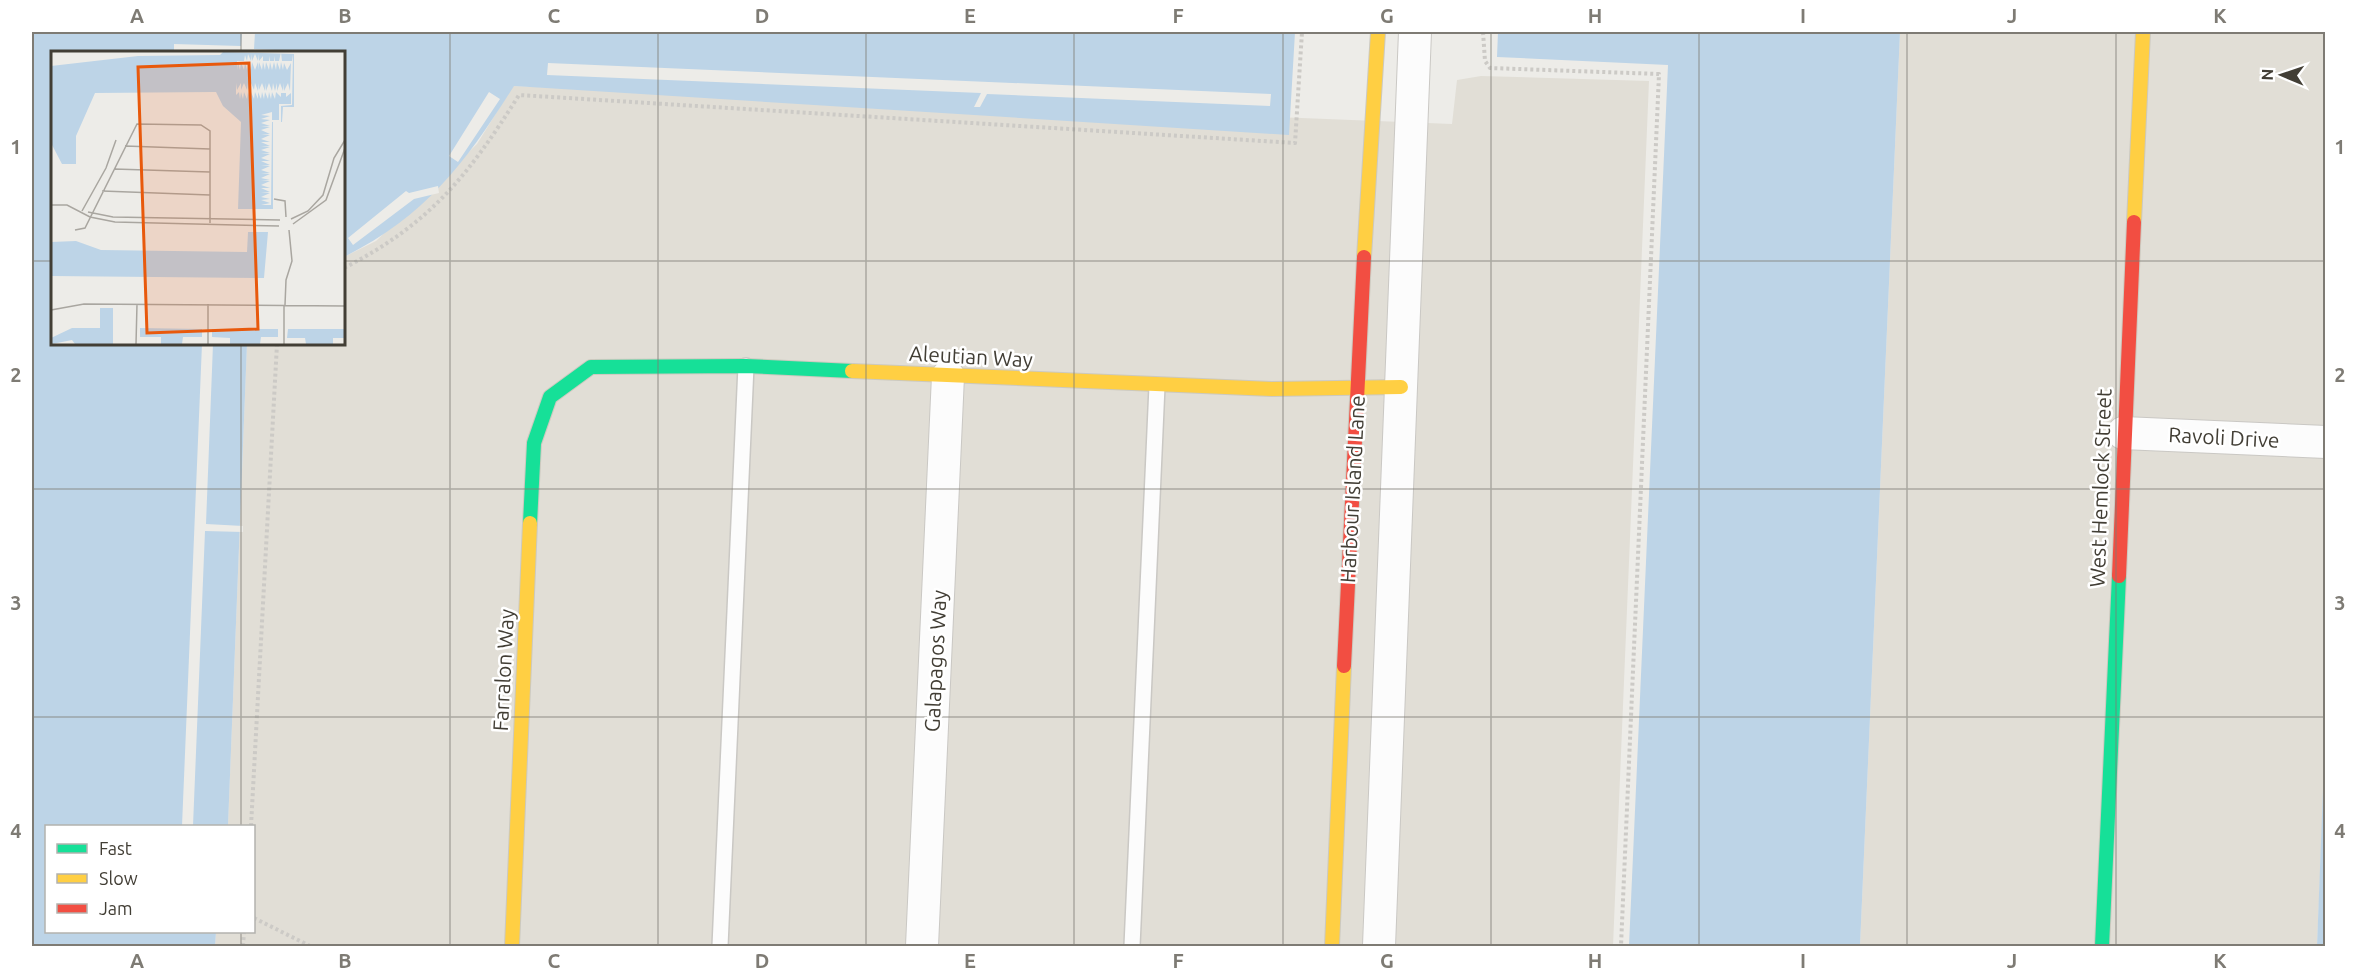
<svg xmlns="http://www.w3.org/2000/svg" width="2357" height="978" font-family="Ubuntu,sans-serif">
<rect width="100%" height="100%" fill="#edece8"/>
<path fill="#e1ded6" d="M1900,32H2325L2326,737L2317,946H1860Z
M1481,76L1649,81L1613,946H215L216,932H254V826H228L247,344H344V257L376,241L477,144L513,86L1452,124L1457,80Z"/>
<path fill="#bdd4e7" d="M32,32H1295L1289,135L514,86C466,162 426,216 344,257V52H52V344H247L228,826H46V932H216L215,946H32Z
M1498,32H1900L1860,946H1629L1668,65L1497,57Z
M2325,737L2326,946H2317Z"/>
<path fill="#edece8" d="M242,32H255L254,49L317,52H174V44L241,46Z
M548,63L1271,94L1270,106L987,94L980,107H974L981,93L547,75Z
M489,92L500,99L458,162L449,156Z
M438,186L439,193L414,199L353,245L348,238L406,191L409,193Z
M202,344H213L206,524L243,526V532L205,531L193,826H182Z"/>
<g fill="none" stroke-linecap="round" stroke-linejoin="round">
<defs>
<path id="lane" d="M720,946L746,366
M1132,946L1157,386"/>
<path id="street" d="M2123,433L2326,442
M922,946L948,376
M1379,946L1415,32"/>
<path id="fast" d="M530,523L534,443L550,397L591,367L746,366L852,371
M2102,946L2119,576"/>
<path id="slow" d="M2134,222L2143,32
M1364,257L1378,32
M852,371L1272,389L1401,387
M512,946L530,523
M1332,946L1344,666"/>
<path id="jam" d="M2119,576L2134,222
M1344,666L1364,257"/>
</defs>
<use href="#lane" stroke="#cac8c4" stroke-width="18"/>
<use href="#street" stroke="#cac8c4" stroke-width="34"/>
<use href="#fast" stroke="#ccc9bf" stroke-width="16"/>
<use href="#slow" stroke="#ccc9bf" stroke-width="16"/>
<use href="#jam" stroke="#ccc9bf" stroke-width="16"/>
<path stroke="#cccac6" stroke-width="4" stroke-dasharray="3 3" stroke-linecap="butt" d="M1483,32L1485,61L1490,68L1659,74L1621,946
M344,268C430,224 468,176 519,95L1295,143L1302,32
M251,826L277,344
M254,918L310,946
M243,946L244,932"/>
<use href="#lane" stroke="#fcfcfc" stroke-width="15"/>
<use href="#street" stroke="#fcfcfc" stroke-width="32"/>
<use href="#fast" stroke="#16e098" stroke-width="14"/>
<use href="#slow" stroke="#ffcf43" stroke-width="14"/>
<use href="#jam" stroke="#f24e42" stroke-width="14"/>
</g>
<path fill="none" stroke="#7e7b74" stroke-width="1.5" stroke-opacity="0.55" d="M241,32V52M450,32V946M658,32V946M866,32V946M1074,32V946M1283,32V946M1491,32V946M1699,32V946M1907,32V946M2116,32V946M32,261H52M344,261H2326M241,344V826M32,489H2326M32,717H2326M241,932V946"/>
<g text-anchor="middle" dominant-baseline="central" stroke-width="5" stroke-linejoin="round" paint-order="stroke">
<g font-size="21" fill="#423e35" stroke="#fff">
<text transform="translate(971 356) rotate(3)">Aleutian Way</text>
<text transform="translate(2224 437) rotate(3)">Ravoli Drive</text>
<text transform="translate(2100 488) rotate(-88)">West Hemlock Street</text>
<text transform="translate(1352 489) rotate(-87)">Harbour Island Lane</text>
<text transform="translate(935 661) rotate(-87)">Galapagos Way</text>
<text transform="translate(503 670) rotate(-87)">Farralon Way</text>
</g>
</g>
<g transform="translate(51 51)">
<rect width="294" height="294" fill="#edece8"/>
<path d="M172,1L243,3V56H232L231,71H222V158H187L190,71L172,55L165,41L44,42L25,85V113H11L0,92V15L87,5L169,4ZM197,181H217L213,227L0,225V191L25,190L50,199L196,201ZM49,257H62V293H24L21,289L1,293L0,287L21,277H49ZM89,277L151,278V286H132L131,293H110V286H89ZM161,278H227V286H210L209,293H179V287L161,286ZM237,278H294V287H282V293H255L254,287H236Z" fill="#bdd4e7"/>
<path d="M230,1L231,10H241L242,3L241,54L230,55V71H221L220,154H210L219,152L210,149L219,148L210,146L219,142L210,141H219L210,137H219L210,134L219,130H210L219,129L210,127L219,123L210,122H219L210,119L219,115L210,114H219L210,110H219L210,107L219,103H210L219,102L210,99L219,96H210L219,95L210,91H219L210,88L219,84L210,83H219L210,79L219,76H210L219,75L210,72L219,69L210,68L219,65L210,64L221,61V69H228V53H240V42L235,46V42H230V46L225,41L224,48L221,41L220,48L218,41L217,48L214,41L213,48L211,41L210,48L207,41V48L204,41L203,48L200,41L199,48L197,41L196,48L193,41L192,48L190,41L189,48L188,41L185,44V32L186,39L190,32V39L193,32L196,39V32L197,39L200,32L203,39L204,32L207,40L208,32V39L211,32L214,40L215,32V40L218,32L221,40L222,32L224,40L226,32V40L229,32L232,40V32L233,40L237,32L239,40L240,12L236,19L233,12L232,19L230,11L229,19L226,11L225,19L223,11L221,19L219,11L218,19L215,11L214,19L212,11L211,19L208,11L207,19V11L204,19L201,11L200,19L198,11L196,19L194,11L193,19L190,11L189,19L187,11L186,19V10H193L194,4L196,10L197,3L200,10L201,3V10L204,3L207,10L208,3V10L212,5V10H218L219,5V10H223L224,5V10H228Z" fill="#edece8"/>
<path fill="none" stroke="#a9a6a0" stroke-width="1.5" d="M74,95L159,98M63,118L159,121M51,140L159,144M223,148L234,150L235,166M0,154H16L39,166L64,171L228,175M31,160L55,117L65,89M37,161L62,166L229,169M240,168L257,160L272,144L283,107L294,89M242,173L275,149L294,97M24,179L34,177L86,73L150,74L159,80V172M234,254L235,229L241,210L238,179M233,255V293M0,259L33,253L294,255M85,293L86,253M157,293V253"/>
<path fill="#e8590c" fill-opacity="0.15" stroke="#e8590c" stroke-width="3" d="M198,12L207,278L96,282L87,16Z"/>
<rect width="294" height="294" fill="none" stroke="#423e35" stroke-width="3"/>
</g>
<rect width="2357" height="978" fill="none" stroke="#ffffff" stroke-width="66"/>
<rect x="45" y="825" width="210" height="108" fill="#ffffff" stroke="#b3b2ae" stroke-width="1.5"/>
<rect x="57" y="844" width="30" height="9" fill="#16e098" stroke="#b3b2ae" stroke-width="1.5"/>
<text x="99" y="855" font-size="18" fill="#423e35">Fast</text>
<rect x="57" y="874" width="30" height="9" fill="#ffcf43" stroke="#b3b2ae" stroke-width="1.5"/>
<text x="99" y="885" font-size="18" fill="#423e35">Slow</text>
<rect x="57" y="904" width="30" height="9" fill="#f24e42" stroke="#b3b2ae" stroke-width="1.5"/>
<text x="99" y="915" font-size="18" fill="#423e35">Jam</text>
<g transform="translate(2282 75) rotate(272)" stroke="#ffffff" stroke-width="4.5" paint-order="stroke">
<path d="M0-4.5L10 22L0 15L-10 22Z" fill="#423e35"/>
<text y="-9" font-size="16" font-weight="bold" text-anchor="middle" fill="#423e35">N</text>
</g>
<rect x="33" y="33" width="2291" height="912" fill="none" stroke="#7e7b74" stroke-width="2"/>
<g font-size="20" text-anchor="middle" font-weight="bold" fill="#7e7b74">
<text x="137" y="23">A</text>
<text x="345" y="23">B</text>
<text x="554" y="23">C</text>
<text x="762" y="23">D</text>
<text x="970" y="23">E</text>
<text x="1178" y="23">F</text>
<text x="1387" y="23">G</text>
<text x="1595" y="23">H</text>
<text x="1803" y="23">I</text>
<text x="2012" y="23">J</text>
<text x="2220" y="23">K</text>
<text x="16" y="154">1</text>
<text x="2340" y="154">1</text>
<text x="16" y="382">2</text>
<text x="2340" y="382">2</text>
<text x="16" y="610">3</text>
<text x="2340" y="610">3</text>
<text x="16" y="838">4</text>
<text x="2340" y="838">4</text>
<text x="137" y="968">A</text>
<text x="345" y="968">B</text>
<text x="554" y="968">C</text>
<text x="762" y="968">D</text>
<text x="970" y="968">E</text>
<text x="1178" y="968">F</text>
<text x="1387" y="968">G</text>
<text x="1595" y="968">H</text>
<text x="1803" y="968">I</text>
<text x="2012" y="968">J</text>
<text x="2220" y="968">K</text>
</g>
</svg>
